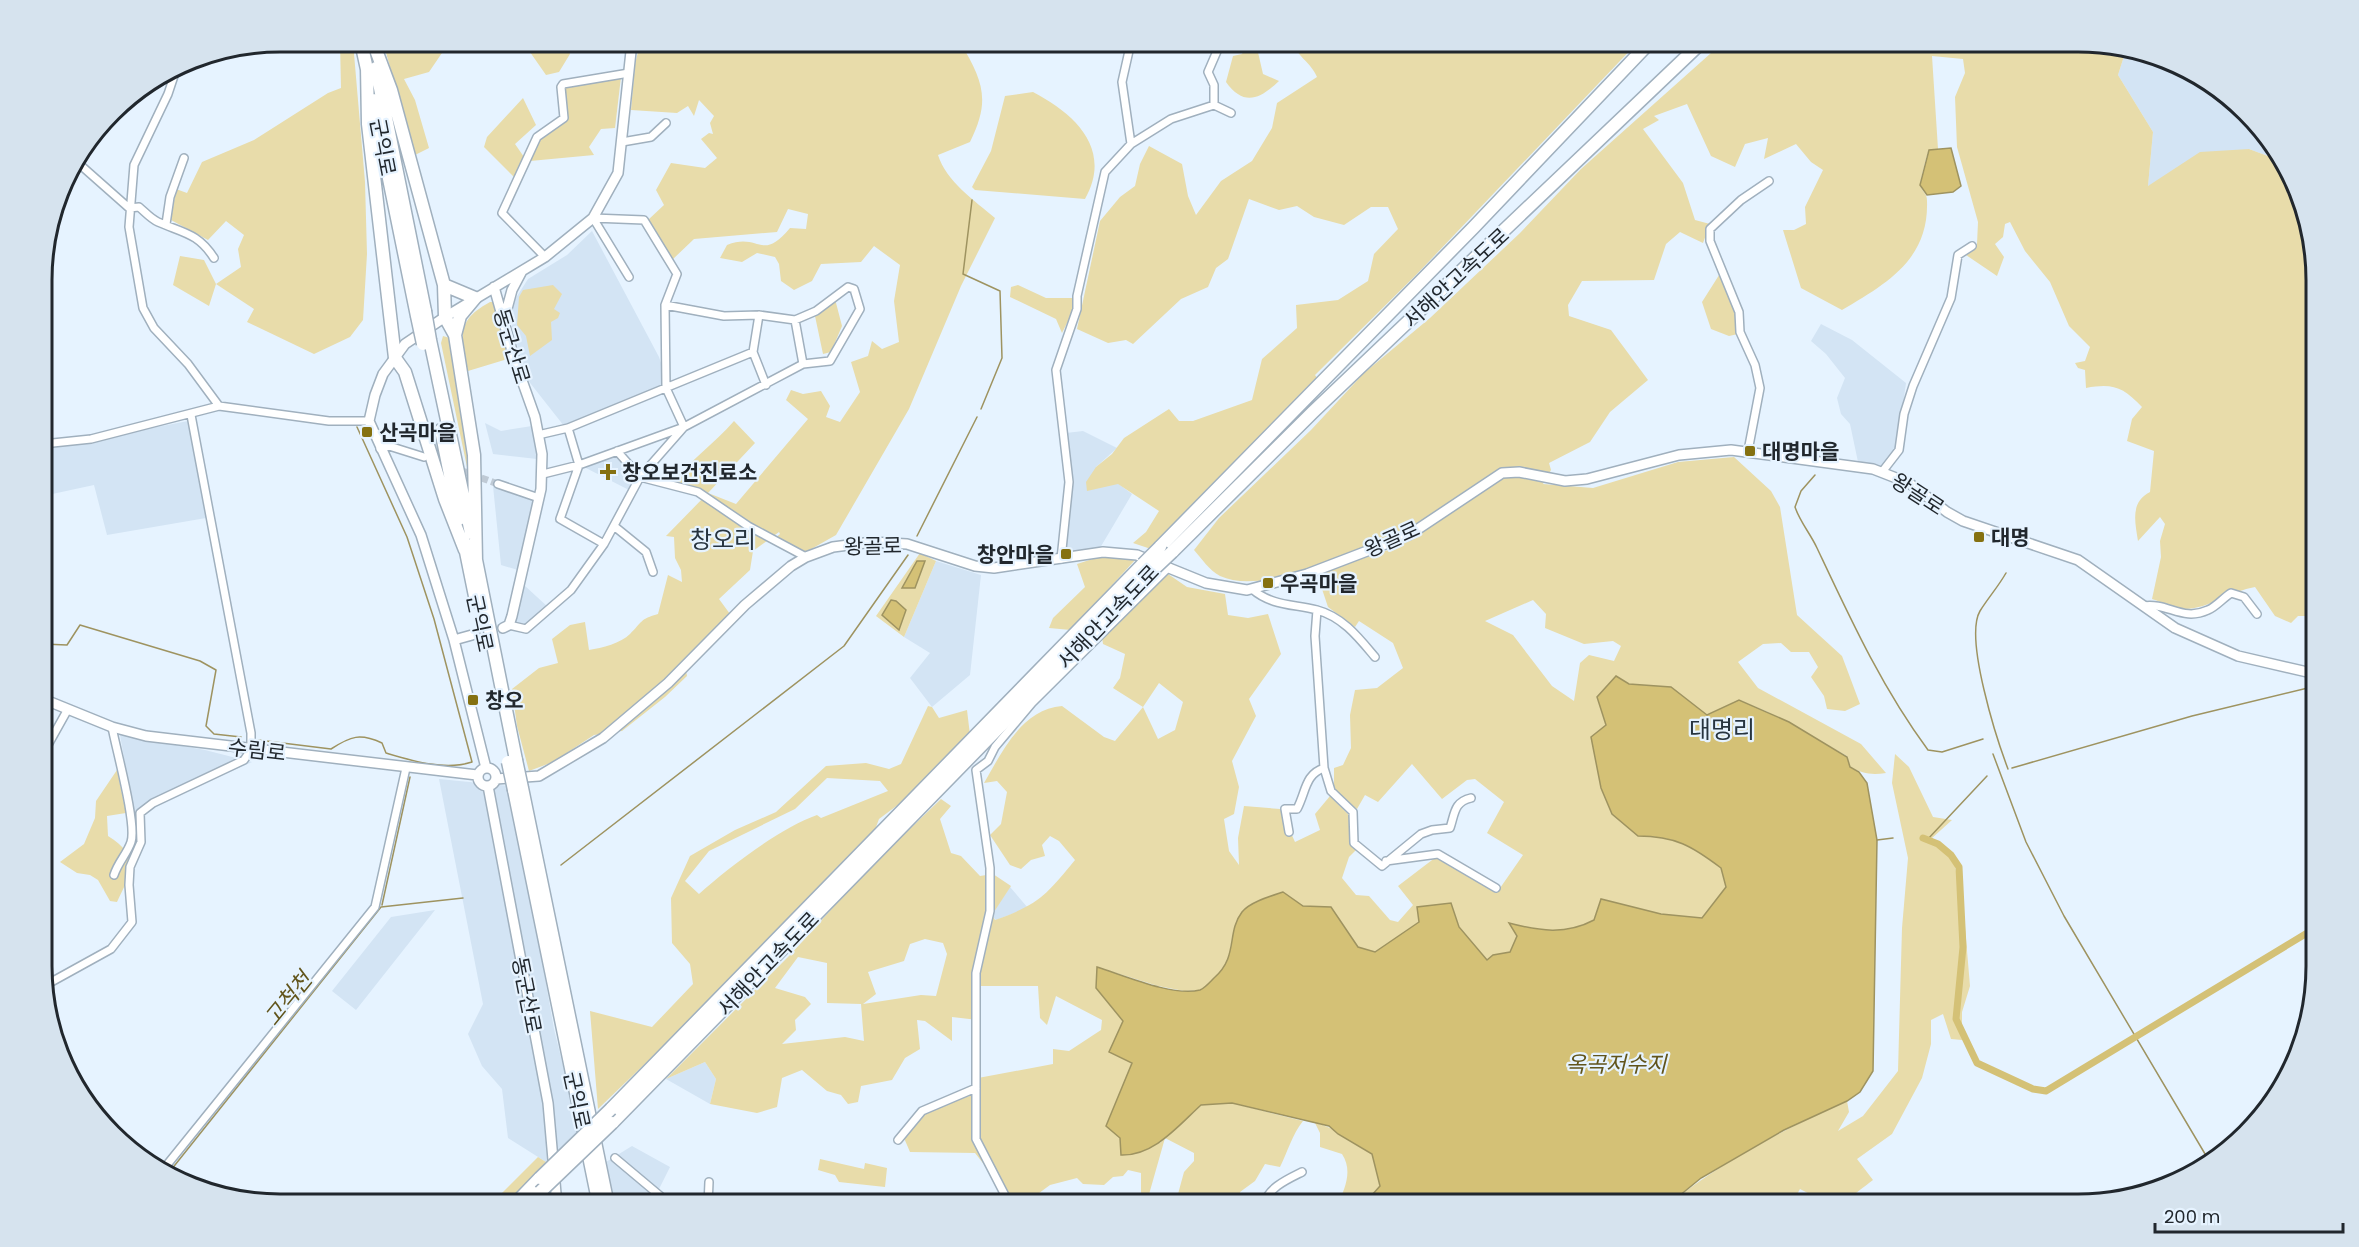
<svg xmlns="http://www.w3.org/2000/svg" width="2359" height="1247" font-family="Poppins,'Noto Sans KR',sans-serif">
<rect width="100%" height="100%" fill="#e6f3ff"/>
<path fill="#d3e4f4" d="M2125,53L2184,67L2236,102L2277,148L2281,161L2249,149L2148,186L2153,132L2118,75Z
M592,231L659,357L663,369V386L564,426L527,379L512,327V304L528,279L567,255Z
M1821,324L1852,340L1906,383L1897,448L1889,469L1858,462L1850,424L1841,414L1837,398L1845,378L1826,354L1811,341Z
M188,421L206,518L107,535L94,485L43,496V449Z
M485,423L501,431L532,426L537,459L493,454Z
M1083,431L1117,448L1096,467L1132,494L1100,548L1063,554L1068,520L1066,433Z
M616,454L638,478L629,490L582,466Z
M493,486L538,495L518,570L501,565Z
M936,561L981,575L970,675L932,707L910,678L930,653L904,637Z
M524,585L549,608L525,627L512,623Z
M120,735L205,750L252,762L134,814Z
M439,779L511,786L554,1029L579,1131L546,1162L508,1138L502,1089L482,1066L468,1034L483,1004Z
M1010,887L1028,908L996,920L991,915Z
M435,910L356,1010L332,991L391,917Z
M705,1062L716,1079L710,1104L666,1079Z
M632,1146L670,1167L659,1189L673,1201L671,1205H615L606,1162Z"/>
<path fill="#e8dcaa" fill-rule="evenodd" d="M340,42H353L365,182L367,254L363,320L350,337L314,354L247,322L254,309L216,284L209,306L173,285L180,256L204,260L216,284L241,267L238,249L244,235L226,221L208,240L171,220L176,189L187,193L202,162L254,140L328,93L341,88Z
M383,42H460L458,49L444,50L429,72L404,79L415,100L429,148L415,155Z
M523,42H562L570,54L559,72L546,75Z
M652,42H960C983,81 991,100 970,142L938,155C946,181 975,201 995,218L961,286L909,409L836,535L806,552L774,539L780,534L779,532L753,551L750,570L719,599L730,614L703,643L684,660L687,676L665,697L622,731L594,735L553,762L529,771L517,726L512,689L539,668L558,663L552,639L570,625L585,622L589,650C602,648 621,643 630,634C642,622 640,619 658,614L668,575L682,582L681,570L675,558L674,537L666,536L707,494L673,481C692,459 715,443 734,421L755,443L708,493L736,504L808,419L786,400L791,390L803,394L821,391L830,406L826,417L840,422L860,392L851,362L868,356L872,341L882,349L899,342L894,301L900,265L874,246L861,262L821,264L812,281L794,290L781,281L779,264L775,257L757,253L742,262L720,258L727,245C760,232 761,263 790,228L806,229L808,214L788,209L777,232L694,239L672,260L648,220L664,205L656,190L671,163L705,168L717,158L701,139L709,133L713,134L710,123L714,116L699,100L694,116L688,106L677,113L631,110L635,64L639,48Z
M1248,42L1257,48L1263,74L1279,81C1260,99 1244,107 1226,82L1233,56L1242,54Z
M1293,42H1638L1416,275L1315,375L1320,382L1151,549L1133,543L1146,532L1159,511L1118,484L1087,491L1086,482L1096,467L1112,454L1124,438L1169,409L1179,421H1193L1252,400L1262,359L1297,328L1296,305L1338,300L1368,281L1374,254L1398,229L1388,207H1371L1344,225L1314,217L1297,206L1279,210L1249,199L1228,259L1216,268L1208,287L1181,299L1133,344L1126,340L1108,343L1077,329L1100,221L1120,197L1135,186L1140,164L1149,146L1182,164L1188,196L1196,215L1221,181L1252,161L1272,128L1277,103L1317,77C1311,62 1296,56 1293,42Z
M1719,42H2078L2125,53L2118,75L2153,132L2148,186L2200,152L2249,149L2281,161L2315,250L2316,616H2298L2291,623L2275,616L2255,587C2231,591 2206,610 2183,609C2174,609 2162,602 2152,599L2161,557L2160,541L2165,524L2160,517L2138,541C2135,522 2130,502 2150,492L2154,451L2127,441L2132,419L2142,407C2123,387 2113,383 2086,388L2085,370L2078,368L2075,363L2085,361L2090,347L2069,326L2050,282L2025,251L2010,222L2005,224L2003,237L1995,244L2004,257L1997,276L1966,255L1977,244L1978,222L1957,147L1955,97L1965,73L1963,59L1932,56L1938,149L1929,150C1927,153 1920,183 1920,185C1922,192 1927,193 1927,201C1929,260 1886,284 1842,310L1801,288L1783,230H1794L1806,224L1805,207L1823,170L1811,162L1796,144L1764,159L1768,138L1745,144L1735,167L1711,156L1687,104L1654,116L1659,120L1643,129L1683,183L1695,220L1710,224L1703,243L1680,232L1666,244L1654,280L1582,281L1568,305L1569,316L1611,330L1648,380L1610,412L1590,442L1549,463L1551,470L1543,484L1593,488L1678,462L1734,457L1771,491L1780,507L1797,615L1842,656L1860,704L1845,711L1827,709L1824,696L1811,677L1818,667L1809,652H1791L1781,643L1763,644L1738,662L1758,688L1861,744L1886,773C1872,775 1863,774 1850,767L1847,756L1768,712L1739,700L1707,715L1671,687L1629,684L1606,725L1592,737L1601,788L1612,814L1638,836C1675,836 1692,846 1721,868L1726,887L1702,918L1661,914L1594,920L1578,929L1544,932L1510,924L1517,936L1510,952L1493,955L1487,960L1459,927L1451,903L1375,952L1358,947L1331,907L1303,906L1264,899L1242,912L1231,943L1230,960L1222,971L1202,990L1184,991L1158,986L1097,967L1096,988L1123,1021L1132,1063L1106,1126L1160,1143L1201,1105L1232,1103L1303,1121C1292,1135 1288,1151 1280,1167L1265,1164L1255,1181L1240,1192V1205H1175L1184,1172L1194,1161V1153L1165,1138L1146,1205H1141V1173L1128,1170L1123,1176L1113,1177L1104,1185L1083,1184L1077,1178L1050,1185L1031,1199L1016,1205L975,1153L910,1152L904,1138L924,1112L978,1093V1078L1053,1064V1049L1069,1051L1101,1030L1102,1020L1056,996L1047,1025L1040,1018L1038,986H979L978,1020L952,1017V1041L925,1021L917,1020L920,1049L905,1058L892,1080L861,1086L858,1102L848,1104L841,1095L827,1091L802,1070L782,1078L777,1107L757,1113L710,1104L716,1079L705,1062L666,1079L790,955L866,871L941,799L951,806L940,819L951,853L961,856L980,876L993,874L1011,886L992,915L995,920C1040,904 1046,895 1075,860L1059,841L1050,836L1042,845L1045,856L1031,860L1021,869L1010,865L990,835L1001,824L1007,792L997,781L984,783C1002,752 1022,709 1062,706L1104,737L1115,741L1143,707L1113,688L1120,678L1125,654L1103,644L1102,637L1168,574L1187,587L1225,594L1228,615L1248,618L1268,614L1281,654L1249,699L1256,716L1232,761L1239,787L1234,814L1224,819L1229,851L1239,865L1238,838L1244,806L1280,809L1295,842L1320,830L1315,814L1330,796L1349,815L1350,836L1357,849L1349,857L1342,878L1356,895L1369,896L1390,920L1398,922L1413,905L1398,886L1436,857L1498,891L1523,855L1487,833L1504,802L1475,779L1467,780L1442,799L1412,764L1378,802L1365,795L1357,809L1334,792V768L1343,765L1351,748L1350,715L1355,690L1377,688L1403,668L1393,643L1359,621L1355,627L1328,607L1317,574L1388,550L1404,538H1388C1347,553 1263,596 1220,576C1209,570 1202,559 1194,550L1219,518L1311,430L1364,373L1430,318L1520,233L1581,169L1720,45ZM1533,600L1546,614L1545,628L1584,644L1613,641L1621,646L1614,661L1589,655L1580,663L1574,701L1552,686L1513,635L1485,621ZM1159,683L1183,702L1175,730L1158,739L1143,707ZM925,939L943,943L947,954L936,996L921,995L863,1004L876,994L868,972L904,961L910,944ZM798,957L827,963V1003L861,1004L864,1041L845,1037L782,1044L796,1030L795,1020L811,1004L805,997L775,988Z
M621,77L615,128L601,129L589,147L594,155L530,161L539,140L566,118L564,87Z
M1033,92C1075,114 1113,149 1085,199L975,190L972,187L991,151L1005,96Z
M523,98L536,125L515,144L524,157L515,178L484,147L487,137Z
M1721,272L1734,306L1738,334L1729,336L1711,329L1702,302Z
M553,285L562,294L554,309L560,313L558,318L551,322L552,340L530,356L526,336L517,325L519,297L523,290Z
M1018,285L1046,298H1074L1072,313L1062,333L1056,319L1010,297L1011,287Z
M835,299L842,326L831,352L823,354L815,316Z
M490,302H495L511,358L468,371C461,337 455,321 490,302Z
M443,336L453,339L476,510L441,343Z
M920,553L936,561L904,637L876,616Z
M1102,556L1136,559L1071,630L1049,628L1053,618L1085,587L1077,564Z
M928,706L932,707L939,718L967,710L970,735L907,798L879,819L873,835L830,874L760,953L598,1109L590,1011L652,1027L693,984L690,964L672,943L671,898L690,856L735,830L776,812L826,766L866,763L889,769L901,764ZM827,778L880,781L888,791L821,818L817,815C780,828 728,868 699,894L685,881L709,851L795,809Z
M1895,754L1909,767L1933,817L1952,820L1931,839L1953,853L1965,927L1970,986L1962,1012V1040L1951,1039L1943,1014L1931,1020V1044L1922,1078L1892,1134L1857,1159L1873,1180C1837,1207 1841,1211 1800,1189L1791,1205H1668C1722,1161 1783,1130 1847,1101L1849,1112L1838,1131L1863,1116L1898,1071L1902,928L1908,858L1892,783Z
M117,770L126,813L107,816L108,836C141,857 132,870 117,902L110,901L98,880L90,875L77,873L60,862L84,844L95,818L96,801Z
M1315,1123C1335,1127 1355,1143 1372,1154L1380,1187L1363,1205H1338C1345,1187 1353,1171 1342,1154L1320,1147V1133Z
M538,1157L546,1162L507,1205H490Z
M820,1159L864,1169L865,1163L887,1168L885,1187L839,1182L835,1175L818,1170Z"/>
<path fill="#d4c176" stroke="#9e9360" stroke-width="1.5" d="M1951,148L1961,186L1953,192L1927,195L1920,185L1929,150Z
M917,561H925L915,588H902Z
M891,600L896,601L906,610L899,630L882,615Z
M1616,676L1629,684L1671,687L1707,715L1739,700L1789,722L1847,757L1850,767L1859,772L1867,783L1877,840L1873,1071L1860,1092L1847,1101L1784,1130L1701,1178L1668,1205H1363L1380,1186L1372,1154L1338,1134L1329,1126L1232,1103L1201,1105C1178,1126 1154,1156 1121,1155L1120,1138L1106,1126L1132,1063L1109,1052L1123,1021L1096,988L1097,967C1123,975 1173,997 1200,990C1205,988 1210,982 1214,978C1239,956 1226,933 1242,912C1250,902 1271,896 1283,892L1303,906L1331,907L1358,947L1375,952L1419,922L1417,907L1451,903L1459,927L1487,960L1493,955L1510,952L1517,936L1509,923C1539,931 1566,935 1594,920L1601,899L1661,914L1702,918L1726,887L1721,868C1692,846 1675,836 1638,836L1612,814L1601,788L1591,737L1606,725L1597,697Z"/>
<g fill="none" stroke-linecap="round" stroke-linejoin="round">
<path stroke="#9e9360" stroke-width="1.5" d="M972,200L963,274L1000,291L1002,358L981,409
M1815,475L1801,491L1795,507C1800,522 1810,533 1817,548C1850,618 1882,688 1928,750L1942,752L1983,739
M917,536L977,417
M2006,573C1998,587 1988,598 1980,611C1964,638 1997,740 2008,769
M43,644L67,645L80,625L200,661L216,670L206,726L214,734L241,737
M258,740L331,749C351,736 360,733 382,743L386,753C413,761 445,771 472,762L434,619L407,537L357,427
M1993,754L2026,842L2064,916L2211,1164
M2012,768L2192,716L2316,686
M1877,840L1893,838
M1927,840L1987,776
M561,865L844,646L908,555
M382,905L410,777
M167,1175L381,907L463,898"/>
<path stroke="#d4c176" stroke-width="7" d="M1923,838L1938,844L1951,855L1959,867L1963,947L1956,1019L1977,1063L2033,1089L2046,1091L2317,927"/>
<path stroke="#bfcad5" stroke-width="7" stroke-dasharray="7 3.5" stroke-linecap="butt" d="M432,460L498,484"/>
<path stroke="#bfcad5" stroke-width="9" stroke-dasharray="9 4.5" stroke-linecap="butt" d="M472,635L503,628"/>
<defs>
<path id="street" d="M1131,42L1122,82L1131,144
M172,71L174,76L168,94L134,165L129,227L143,308L154,328L188,364L219,406L329,421H369
M1214,105L1231,113
M622,142L651,137L666,123
M77,162L129,208L139,207C145,212 151,219 158,222C183,233 198,233 214,258
M593,218L629,277
M166,224L170,197L184,158
M545,257L502,213L537,137L564,118L561,87L563,84L629,73
M759,315L753,352L766,385
M795,320L803,364
M568,428L579,465L560,519L604,544
M538,435L568,428L753,352
M43,444L91,439L219,406
M380,449L389,446L424,457
M617,451L640,477L698,492L748,526L806,557
M1748,451L1760,388L1755,365L1740,332L1739,312L1710,241V229L1741,200L1769,181
M1882,472L1899,450L1904,414L1913,386L1951,298L1958,255L1972,246
M543,474L579,465L684,427L803,364L830,361L860,309L854,289L848,287L816,311L795,320L759,315L724,316L665,305
M498,484L539,498
M614,526L646,552L653,572
M1061,559L1069,482L1056,370L1077,309V296L1105,172L1131,144L1171,119L1214,105V85L1208,72L1221,42
M1252,589C1271,606 1294,604 1317,610C1343,617 1359,638 1375,657
M2143,606C2168,602 2182,622 2208,610C2216,607 2223,598 2231,593L2244,597L2257,614
M509,625L526,629L571,590L604,544L640,477L684,427L666,388L665,305L677,274L644,220L593,218
M112,727C116,749 137,824 131,842C127,854 118,862 114,875
M44,752L68,709
M1324,768L1331,791L1353,812L1354,843L1382,866L1421,834L1432,830L1450,828C1455,813 1454,802 1471,798
M1289,832L1285,809H1297C1306,792 1305,774 1324,768L1315,636L1317,610
M1386,861L1438,854L1496,888
M44,986L111,949L132,922L129,885L130,867L141,842L140,813L153,803L244,760L251,750V733L191,415
M898,1140L922,1111L976,1088
M615,1158L671,1205
M162,1171L375,907L406,768
M708,1205L709,1182
M812,1205L813,1198
M1010,1205L976,1139V973L990,911V868L976,770L988,761L995,747L1032,703L1169,567
M1264,1205C1267,1188 1288,1179 1302,1172"/>
<path id="secondary" d="M494,287L514,358L535,417L542,454L541,489L512,616L509,625L503,628
M505,316L512,290L522,271
M454,640L472,635
M43,699L112,727L146,736L477,775
M478 777a9 9 0 1 1 18 0a9 9 0 1 1-18 0Z
M486,768L454,640L421,535L369,421L375,395L383,374L405,344L445,317L545,257L593,218L618,173L632,42
M496,779L539,776L603,738L668,683L745,605L791,566L806,557L833,547L872,542L907,544L975,566L994,568L1103,552L1137,555L1206,583L1247,590L1307,574L1409,535L1502,473L1519,472L1565,481L1587,479L1679,455L1731,450L1873,469L1909,483L1947,512L1963,521L2078,560L2175,628L2238,656L2316,674
M488,786L548,1103L557,1205"/>
<path id="highway" d="M361,42L368,74
M373,42L391,90L444,285L445,317L455,335L474,455L476,561
M367,67L368,124L395,358L405,372L445,499L465,550
M376,68L425,311
M373,100L417,316
M444,285L475,298L460,316L455,335
M430,340L471,533
M441,430L459,519
M464,542L476,601
M1160,547L1473,228L1650,42
M1172,552L1313,412L1702,42
M475,555L516,760
M522,788L608,1205
M514,790L599,1205
M611,1109L1143,564
M612,1123L1154,569
M514,1205L540,1178
M527,1205L540,1192"/>
</defs>
<use href="#street" stroke="#a0b0be" stroke-width="10"/>
<use href="#secondary" stroke="#a0b0be" stroke-width="12"/>
<use href="#highway" stroke="#a0b0be" stroke-width="15"/>
<use href="#street" stroke="#fff" stroke-width="7"/>
<use href="#secondary" stroke="#fff" stroke-width="9"/>
<use href="#highway" stroke="#fff" stroke-width="12"/>
<defs>
<path id="highway-bridge" d="M425,311L430,340
M417,316L423,344
M1143,564L1160,547
M1154,569L1172,552
M516,760L522,788
M508,762L514,790
M540,1178L611,1109
M540,1192L612,1123"/>
</defs>
<use href="#highway-bridge" stroke="#a0b0be" stroke-width="15" stroke-linecap="butt"/>
<use href="#highway-bridge" stroke="#fff" stroke-width="12"/>
</g>
<g fill="#857111" stroke="#e6f3ff" stroke-width="2">
<rect x="361" y="426" width="12" height="12" rx="3"/>
<rect x="1744" y="445" width="12" height="12" rx="3"/>
<path d="M605 463h6v6h6v6h-6v6h-6v-6h-6v-6h6z"/>
<rect x="1973" y="531" width="12" height="12" rx="3"/>
<rect x="1060" y="548" width="12" height="12" rx="3"/>
<rect x="1262" y="577" width="12" height="12" rx="3"/>
<rect x="467" y="694" width="12" height="12" rx="3"/>
</g>
<g text-anchor="middle" dominant-baseline="central" stroke-width="4.5" stroke-linejoin="round" paint-order="stroke">
<g font-size="21" fill="#21272d" stroke="#e6f3ff">
<text transform="translate(383 147) rotate(79)">군익로</text>
<text transform="translate(1456 278) rotate(-43)">서해안고속도로</text>
<text transform="translate(512 346) rotate(73)">동군산로</text>
<text transform="translate(1918 494) rotate(33)">왕골로</text>
<text transform="translate(1392 539) rotate(-24)">왕골로</text>
<text transform="translate(873 546) rotate(-1)">왕골로</text>
<text transform="translate(1108 617) rotate(-46)">서해안고속도로</text>
<text transform="translate(480 623) rotate(78)">군익로</text>
<text transform="translate(257 750) rotate(7)">수림로</text>
<text transform="translate(768 964) rotate(-46)">서해안고속도로</text>
<text transform="translate(527 995) rotate(79)">동군산로</text>
<text transform="translate(577 1100) rotate(78)">군익로</text>
</g>
<g font-size="21" font-weight="bold" fill="#21272d" stroke="#e6f3ff" text-anchor="start">
<text x="379" y="432">산곡마을</text>
<text x="1762" y="451">대명마을</text>
<text x="622" y="472">창오보건진료소</text>
<text x="1991" y="537">대명</text>
<text x="1054" y="554" text-anchor="end">창안마을</text>
<text x="1280" y="583">우곡마을</text>
<text x="485" y="700">창오</text>
</g>
<g font-size="22" font-style="italic" fill="#61541b" stroke="#e6f3ff">
<text transform="translate(288 999) rotate(-51)">고척천</text>
<text x="1616" y="1064">옥곡저수지</text>
</g>
<g font-size="24" fill="#27343f" stroke="#e6f3ff">
<text x="723" y="539">창오리</text>
<text x="1722" y="729">대명리</text>
</g>
</g>
<path d="M0 0H2359V1247H0ZM280 52H2078A228 228 0 0 1 2306 280V966A228 228 0 0 1 2078 1194H280A228 228 0 0 1 52 966V280A228 228 0 0 1 280 52Z" fill="#d6e3ee" fill-rule="evenodd"/>
<path fill="none" stroke="#21272d" stroke-width="3" d="M280 52H2078A228 228 0 0 1 2306 280V966A228 228 0 0 1 2078 1194H280A228 228 0 0 1 52 966V280A228 228 0 0 1 280 52Z"/>
<path d="M2155 1223v9h188v-9" fill="none" stroke="#21272d" stroke-width="3"/>
<text x="2164" y="1223" font-size="18" fill="#21272d" stroke="#e6f3ff" stroke-width="4.5" paint-order="stroke">200 m</text>
</svg>
